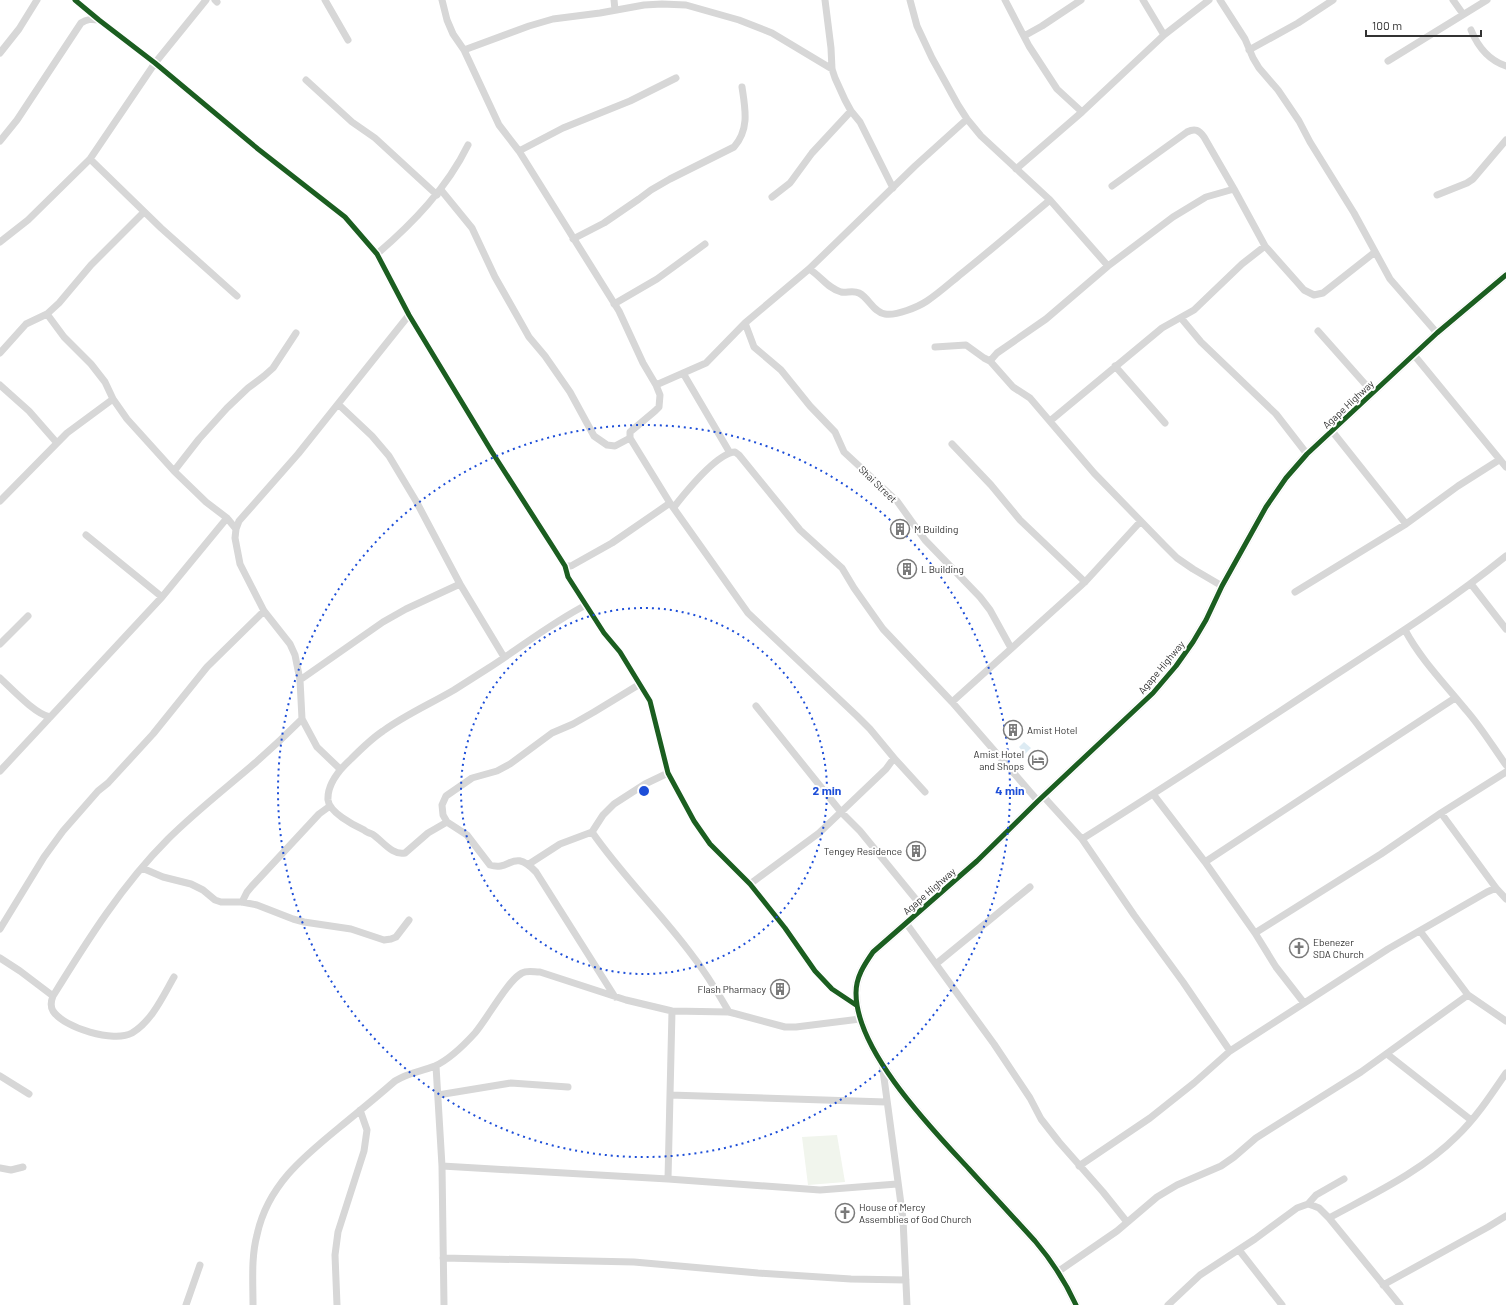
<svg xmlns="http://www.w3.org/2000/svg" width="1506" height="1305" font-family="Barlow,sans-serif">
<rect width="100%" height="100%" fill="#fff"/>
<path fill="#f1f5ed" d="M837,1135L845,1182L808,1185L802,1137Z"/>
<path fill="#ddebf3" d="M1024,742L1031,748L1025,754L1019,747Z"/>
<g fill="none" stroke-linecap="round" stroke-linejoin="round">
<path stroke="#d7d7d7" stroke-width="7" d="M75,0L99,20L155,63L258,149L345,217L377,254L409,315L492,452L553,547L565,566L568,577L604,633L620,652L650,701L668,773L694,821L710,844L750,884L785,928L815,971L832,989L856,1005
M206,0L155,63L90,159L161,228L237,296
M215,0L217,2
M325,0L348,40
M442,0L447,20L453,34L464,50L499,125L519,151L619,311L643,363L656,385L660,395L659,407L655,411L630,432V438L670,503L748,613L857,716L870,729L894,758L886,769L819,833L750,884
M614,0L615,10
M825,0L831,48L832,69L835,78L845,100L851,111L860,122L893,188
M910,0L917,26L932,58L958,105L967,119L981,136L1050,200L1108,266
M1005,0L1029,46L1057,89L1082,112
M1143,0L1164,35
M1220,0L1245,39L1253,58L1259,68L1278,90L1299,121L1310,142L1354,213L1390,279L1437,333
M1453,0L1463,14
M1471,30C1478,47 1488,60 1506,66
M1024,36L1042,26L1081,0
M464,50L529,26L553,19L600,13L644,5L662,4L686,5L739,20L772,33L832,69
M1249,50L1298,23L1333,0
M0,53L19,29L37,0
M1388,61L1487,0
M306,80L352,122L375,138L437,195
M0,141L17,120L81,23C87,19 91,19 99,20
M519,151L563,128L630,101L676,78
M1016,169L1082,112L1164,35L1209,0
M1112,186L1187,132C1195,128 1199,130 1204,137L1234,189L1265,246L1297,282L1304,290L1314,295L1323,293L1375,252
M441,190L472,228L495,277L520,321L529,337L545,356L570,392L594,436L607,445L615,446L630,438
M1437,195L1467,183L1473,179L1506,140
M772,197L790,183L812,153L851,111
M144,212L91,265L59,303L47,314L64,337L91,364L105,382L113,399L127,419L174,471L206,502L227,518L236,529
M573,239L604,223L639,199L651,190L670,179L734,147C750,129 745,108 742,87
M0,242L28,220L90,159
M377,254C413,223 447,188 468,145
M809,269C821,276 827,288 841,292C847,293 853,290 859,293C869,298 873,312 885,314C896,316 918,307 927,301C939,293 950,283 961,274C991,250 1020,225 1050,200
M614,304L657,279L705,244
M1181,318L1201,342L1276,414L1307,454
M745,323L754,347L781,370L810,406L835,432L844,452L897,501L925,540L980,597L990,610L1011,648
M1318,331L1373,393
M935,347L966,345L984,358L990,361
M0,353L26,324L47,314
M1414,355L1506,467
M1115,366L1165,423
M683,373L730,453
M0,385L29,411L57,443
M656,385L706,363L745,323L809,269L915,166L967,119
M338,404L372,436L389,456L416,501L460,584L504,657
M1050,421L1162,328L1194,310L1242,264L1265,246
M1332,431L1406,524
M952,444L991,485L1020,520L1085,582
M174,471L199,439L227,408L248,388L264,376L273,368L296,333
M0,501L67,433L113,399
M674,507C685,493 717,453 735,452L739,455L800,530L842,568L854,588L883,629L952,702L1038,801
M86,535L162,597
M565,566H571L612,543L670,503
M1471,584L1506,629
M1222,586L1193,569L1177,558L1164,545L1094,473L1030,398L1013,387L990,361L997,353L1046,319L1108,266L1173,217L1206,197L1234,189
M1295,592L1406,524L1458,486L1499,460
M1405,630C1421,660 1445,684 1466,710C1481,727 1493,747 1506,765
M0,644L28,616
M0,678C12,689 35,714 50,717
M300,680L383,622L406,609L460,584
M952,702L1085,582L1140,522
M756,706L841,812L860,831L923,908
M894,758L925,792
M340,769L317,747L302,719L300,680L295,655L290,644L264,611L240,564L235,538L236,529L239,521L298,454L409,315
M0,771L162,597L227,518
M1153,794L1205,862L1255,933L1276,967L1304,1003
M1043,796L1082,839L1134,915L1183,982L1230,1051
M1441,813L1496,888L1506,899
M447,822L428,833L405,853C392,856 382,840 372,834C369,833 366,832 364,830C353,825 329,812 328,800C327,783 340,769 351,759C361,749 371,739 383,731C405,715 430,704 454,690C465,683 476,676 487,669C520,648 551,623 586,605
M592,832C621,874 658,910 689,951C704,970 717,991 729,1012
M1082,839C1162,789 1241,737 1320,685C1383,644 1447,604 1506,556
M1205,862L1455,698
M529,864L560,844L592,832L603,815L614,804L645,784L668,773
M142,868L163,877L191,884L203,890L215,900L221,902H242L257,905L293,919L304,922L351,929L384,940L391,939L396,937L409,920
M242,902L247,892L252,886L319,814L330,806
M906,923L994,1044L1030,1098L1041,1119L1059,1142L1103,1192L1127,1222
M0,929L44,857L63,831L98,791L108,783L153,734L207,667L264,611
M1420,931L1468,995L1506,1021
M1255,933L1381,854L1441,813L1506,772
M0,958L20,971L53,996
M936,964L1030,887
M174,977C163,996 152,1021 132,1033C114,1043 64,1028 53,1011C50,1006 51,1001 53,996C87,941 122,885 168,839C195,812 226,788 255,763C271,749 287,734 302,719
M615,997L536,872C512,847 511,872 490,865L467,835L447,822L443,815L442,805L446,796L472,778L497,771L510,764L552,733L573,724L594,712L640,684
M1387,1054L1471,1120
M882,1063L903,1219L907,1305
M436,1066L442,1166L444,1305
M0,1076L29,1094
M438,1095L511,1083L568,1087
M670,1095L886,1102
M442,1166L668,1179L820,1190L897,1184
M1079,1166L1150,1118L1194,1083L1230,1051L1388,949L1487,892L1496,888
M0,1168L11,1170L23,1167
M668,1179L672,1011
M1308,1204L1316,1195L1344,1179
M1329,1218C1373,1194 1421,1172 1457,1136C1476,1118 1491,1095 1506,1073
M1239,1250L1282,1305
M443,1258L634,1262L758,1273L851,1279L906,1280
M1059,1271L1117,1231L1157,1197L1177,1185L1221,1166L1234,1157L1256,1138L1361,1072L1468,995
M1383,1285L1488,1227L1506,1216
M186,1305L200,1265
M253,1305C253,1282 251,1257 257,1235C268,1183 307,1154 346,1122C362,1109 379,1095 395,1081C409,1072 420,1072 435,1066C448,1060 465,1044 475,1033C487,1019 508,980 522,973C527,970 534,972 540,972L626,1000L672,1011L729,1012L785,1027H796L860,1019
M337,1305L335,1255L338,1232L364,1151L367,1130L360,1110
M1168,1305L1200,1275L1255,1239L1297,1208L1308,1204L1314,1206L1319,1208L1329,1218L1400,1305"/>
<path stroke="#d7d7d7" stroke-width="8" d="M1076,1305C1065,1281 1052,1261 1035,1241C1013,1217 991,1193 969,1169C931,1128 856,1051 856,993C856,977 864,965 873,952L977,861L1038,801L1153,693L1176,666L1193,642L1206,620L1222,586L1266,507L1286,478L1307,454L1437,333L1506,275"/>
<defs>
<path id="cycleway" d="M75,0L99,20L155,63L258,149L345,217L377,254L409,315L492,452L553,547L565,566L568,577L604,633L620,652L650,701L668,773L694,821L710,844L750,884L785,928L815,971L832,989L856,1005
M1076,1305C1065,1281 1052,1261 1035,1241C1013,1217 991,1193 969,1169C931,1128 856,1051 856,993C856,977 864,965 873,952L977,861L1038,801L1153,693L1176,666L1193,642L1206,620L1222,586L1266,507L1286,478L1307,454L1437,333L1506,275"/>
</defs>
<use href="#cycleway" stroke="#fff" stroke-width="8"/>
<use href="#cycleway" stroke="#1b5e20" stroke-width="5"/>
</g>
<g fill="none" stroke="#1d4ed8" stroke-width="2" stroke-dasharray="2 4">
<circle cx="644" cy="791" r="183"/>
<circle cx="644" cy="791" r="366"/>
</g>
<defs>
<symbol id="building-ring" viewBox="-11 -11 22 22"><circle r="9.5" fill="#fff" stroke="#7a7a7a" stroke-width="1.5"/><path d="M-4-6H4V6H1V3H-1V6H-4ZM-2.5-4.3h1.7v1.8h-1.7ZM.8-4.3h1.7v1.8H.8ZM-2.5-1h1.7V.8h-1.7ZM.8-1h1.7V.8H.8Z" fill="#7a7a7a"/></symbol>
<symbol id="hotel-ring" viewBox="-11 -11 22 22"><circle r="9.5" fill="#fff" stroke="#7a7a7a" stroke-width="1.5"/><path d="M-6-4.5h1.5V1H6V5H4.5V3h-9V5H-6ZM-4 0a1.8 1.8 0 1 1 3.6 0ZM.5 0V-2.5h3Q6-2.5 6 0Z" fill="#7a7a7a"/></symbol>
<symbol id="church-ring" viewBox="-11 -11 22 22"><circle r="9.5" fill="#fff" stroke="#7a7a7a" stroke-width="1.5"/><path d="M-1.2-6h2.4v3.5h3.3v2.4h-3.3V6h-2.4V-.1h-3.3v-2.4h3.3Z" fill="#7a7a7a"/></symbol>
</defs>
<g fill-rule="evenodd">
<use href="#building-ring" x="889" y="518" width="22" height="22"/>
<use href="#building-ring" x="896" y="558" width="22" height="22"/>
<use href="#building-ring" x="1002" y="719" width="22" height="22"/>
<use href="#hotel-ring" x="1027" y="749" width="22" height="22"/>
<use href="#building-ring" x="905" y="840" width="22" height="22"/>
<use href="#church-ring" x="1288" y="937" width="22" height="22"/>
<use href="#building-ring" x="769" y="978" width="22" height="22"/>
<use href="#church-ring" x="834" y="1202" width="22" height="22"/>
</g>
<g text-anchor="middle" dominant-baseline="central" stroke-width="4" stroke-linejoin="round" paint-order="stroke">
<g font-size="10" fill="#333" stroke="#fff">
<text transform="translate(1348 404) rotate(-43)">Agape Highway</text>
<text transform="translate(878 484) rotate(44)">Shai Street</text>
<text transform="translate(1161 667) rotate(-50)">Agape Highway</text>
<text transform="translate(929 891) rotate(-41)">Agape Highway</text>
</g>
<g font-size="10" fill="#333" stroke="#fff" text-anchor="start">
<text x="914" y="529">M Building</text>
<text x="921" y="569">L Building</text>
<text x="1027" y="730">Amist Hotel</text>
<text x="1024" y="754" text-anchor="end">Amist Hotel<tspan x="1024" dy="12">and Shops</tspan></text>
<text x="902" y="851" text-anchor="end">Tengey Residence</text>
<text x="1313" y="942">Ebenezer<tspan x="1313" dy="12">SDA Church</tspan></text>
<text x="766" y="989" text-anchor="end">Flash Pharmacy</text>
<text x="859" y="1207">House of Mercy<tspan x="859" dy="12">Assemblies of God Church</tspan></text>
</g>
</g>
<circle cx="644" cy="791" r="6" fill="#1d4ed8" stroke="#fff" stroke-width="2"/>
<g font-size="12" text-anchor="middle" font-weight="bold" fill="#1d4ed8" stroke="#fff" stroke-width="4" stroke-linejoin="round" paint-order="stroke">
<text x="827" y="795">2 min</text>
<text x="1010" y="795">4 min</text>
</g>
<path d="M1366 30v6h115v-6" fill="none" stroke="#333333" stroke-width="2"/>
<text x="1372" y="30" font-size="12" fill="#333333" stroke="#ffffff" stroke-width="3" paint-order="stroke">100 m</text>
</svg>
